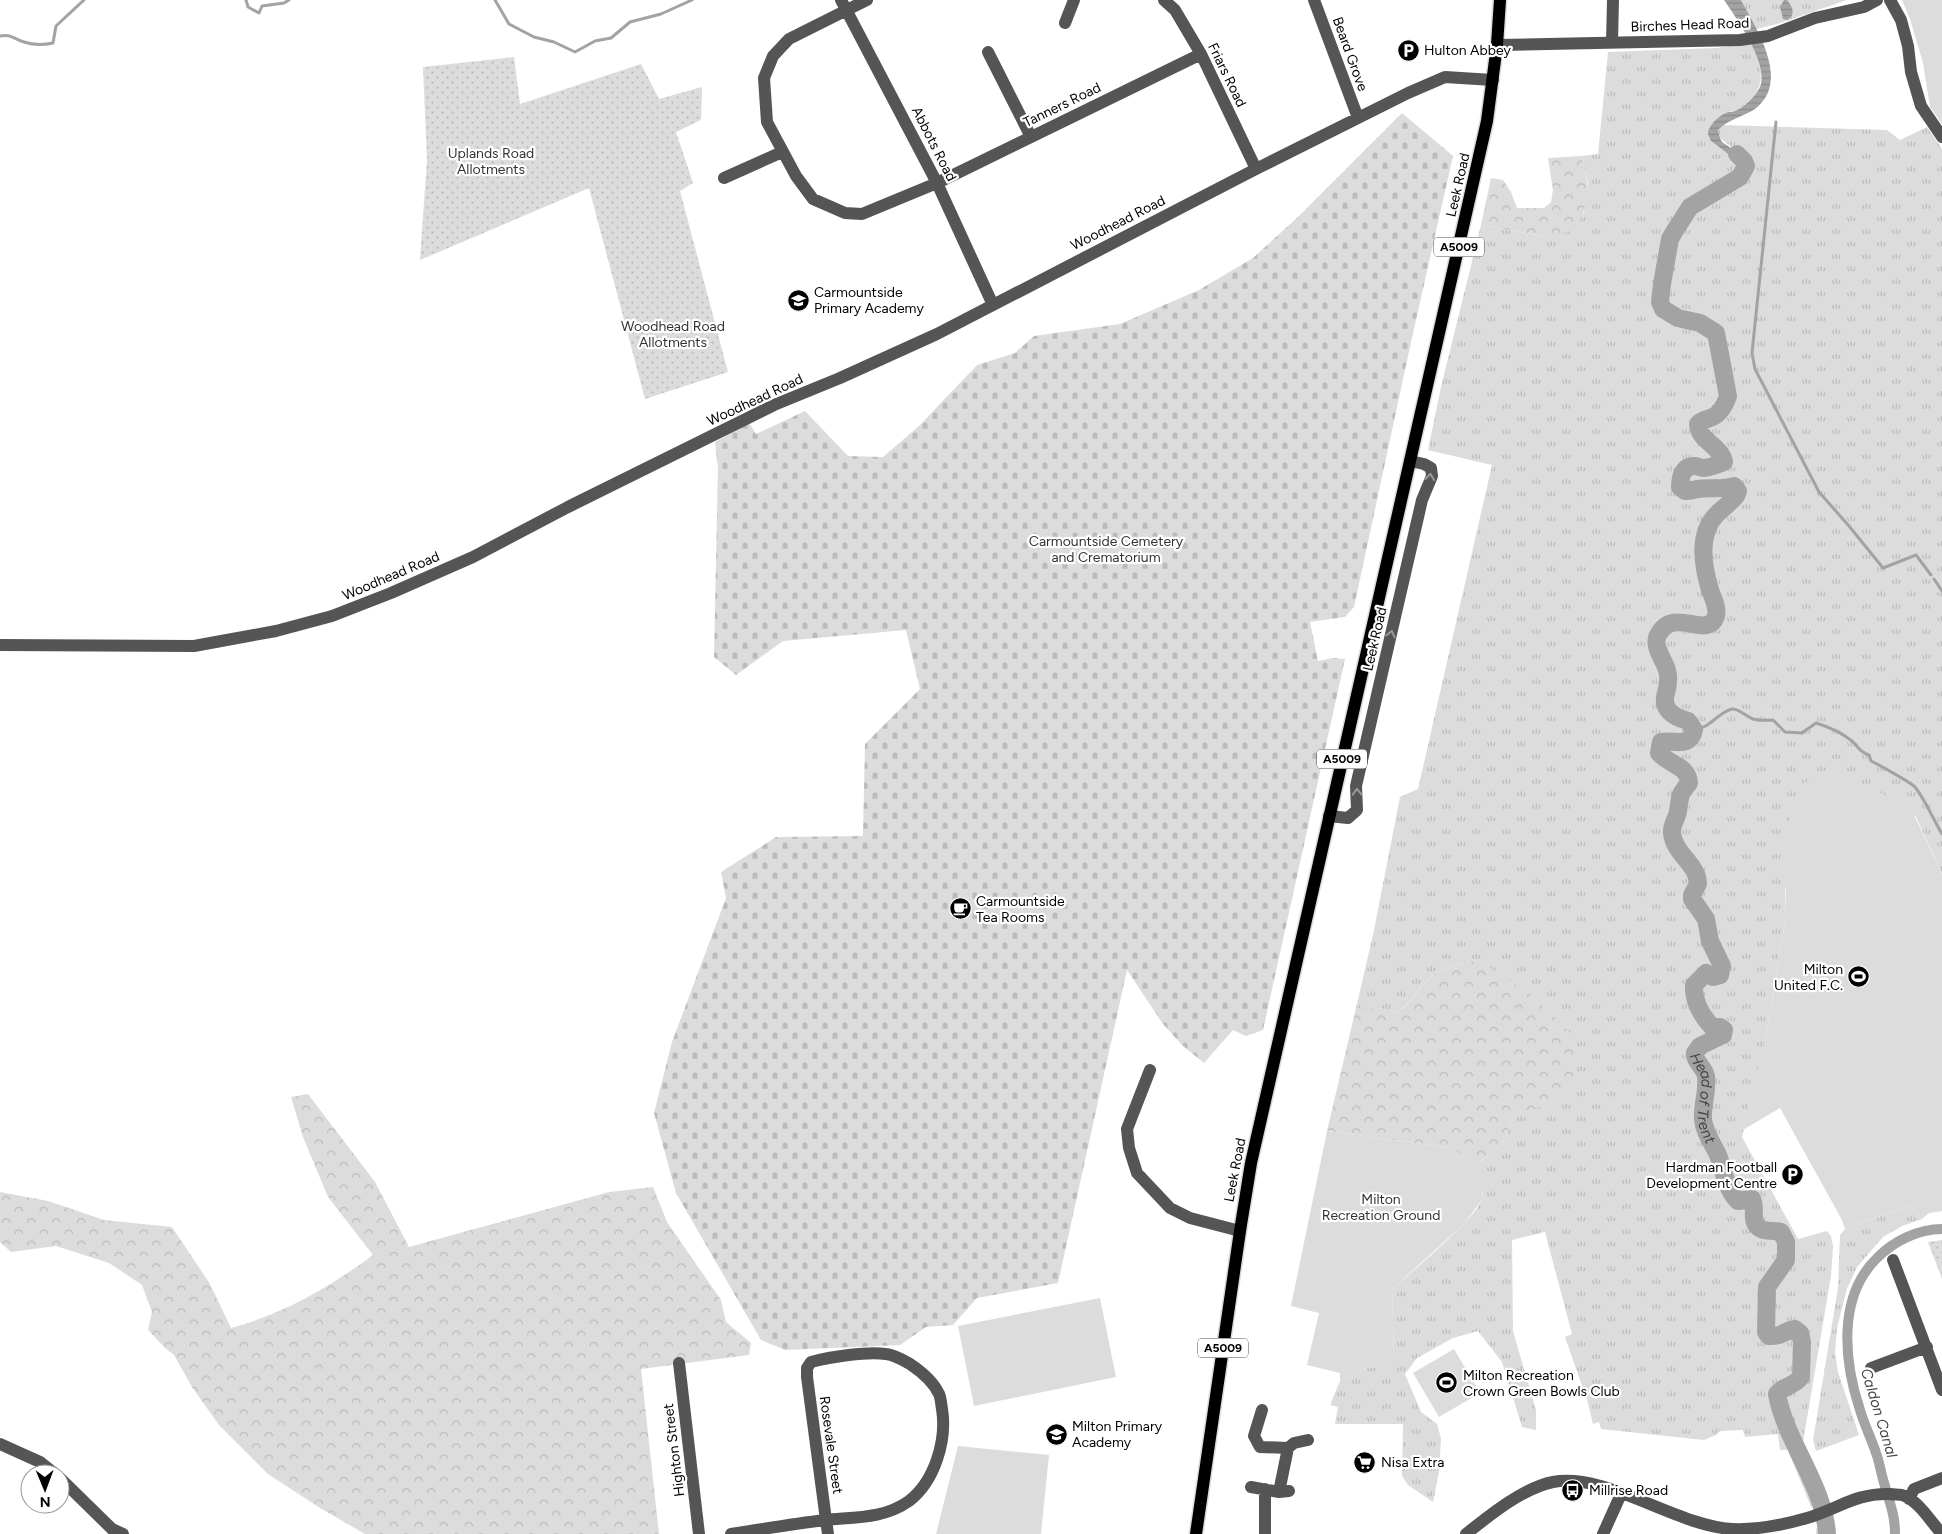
<svg xmlns="http://www.w3.org/2000/svg" width="1942" height="1534" font-family="Figtree,sans-serif">
<defs>
<pattern id="grass-tufts" width="24" height="20" patternUnits="userSpaceOnUse" patternTransform="scale(1.25)"><rect width="24" height="20" fill="#dcdcdc"/><path d="M3 7l-1-3M5 7V3M7 7l1-3M15 17l-1-3M17 17v-4M19 17l1-3" fill="none" stroke="#bbb"/></pattern>
<pattern id="forest-crowns" width="20" height="18" patternUnits="userSpaceOnUse" patternTransform="scale(1.25)"><rect width="20" height="18" fill="#dcdcdc"/><path d="M2 6a3 3 0 1 1 6 0M12 15a3 3 0 1 1 6 0" fill="none" stroke="#bbb"/></pattern>
<pattern id="cemetery-stones" width="16" height="16" patternUnits="userSpaceOnUse" patternTransform="scale(1.25)"><rect width="16" height="16" fill="#dcdcdc"/><path d="M2 7V4a2 2 0 0 1 4 0v3zM10 15v-3a2 2 0 0 1 4 0v3z" fill="#bbb"/></pattern>
<pattern id="garden-dots" width="8" height="8" patternUnits="userSpaceOnUse" patternTransform="scale(1.25)"><rect width="8" height="8" fill="#dcdcdc"/><path d="M2 2h.1M6 6h.1" fill="none" stroke="#bbb" stroke-width="1.8" stroke-linecap="round"/></pattern>
<pattern id="water-rules" width="6" height="5" patternUnits="userSpaceOnUse" patternTransform="scale(1.25)"><rect width="6" height="5" fill="#a3a3a3"/><path d="M0 2.5h6" fill="none" stroke="#8b8b8b"/></pattern>
</defs>
<rect width="100%" height="100%" fill="#fff"/>
<path fill="url(#grass-tufts)" d="M1741,0H1847L1777,24L1756,29Z
M1751,43C1761,65 1768,84 1748,102C1741,108 1737,112 1727,112L1711,141L1740,163L1741,169L1738,173L1750,163L1747,159L1720,138L1718,130L1722,125L1887,130L1900,140L1927,127L1942,149V874L1915,815L1785,889V921L1767,1034L1742,1137L1798,1239L1827,1231L1831,1236L1833,1246L1831,1276L1803,1442L1806,1460L1827,1502L1811,1507L1788,1450H1780L1778,1434L1745,1437L1743,1430L1720,1431L1716,1435L1704,1440L1601,1429L1599,1422L1593,1424L1588,1403L1565,1337L1572,1334L1545,1232L1512,1240L1513,1331L1536,1410V1430L1522,1427L1502,1362L1478,1331L1453,1338L1417,1358L1405,1374L1421,1412L1437,1424L1441,1438L1439,1472L1433,1502L1408,1485L1402,1476L1403,1424H1335L1338,1407L1330,1405L1340,1381L1364,1369L1380,1365L1394,1354L1392,1289C1409,1274 1478,1217 1482,1199C1484,1188 1478,1176 1475,1165L1502,1145L1514,1116L1546,1103L1472,961C1459,965 1441,968 1431,977C1419,988 1411,1003 1397,1012L1378,1008H1356L1373,935L1400,797L1418,789L1492,465L1428,450L1441,387L1481,225L1548,237L1584,213L1588,183L1581,156L1598,154L1608,52L1717,48Z
M1910,1205L1922,1219L1902,1226L1883,1237L1857,1267L1847,1289L1837,1328L1835,1352L1838,1372L1859,1435L1816,1451L1813,1440L1838,1288L1840,1235L1845,1229Z"/>
<path fill="url(#forest-crowns)" d="M1581,156C1590,188 1592,199 1575,230L1548,237L1481,225L1491,178L1503,180L1511,192L1517,208H1544L1551,202L1553,190L1548,158Z
M1472,961L1490,968L1530,994L1573,1036C1573,1047 1575,1066 1573,1076C1566,1101 1536,1108 1514,1116L1502,1145L1475,1165L1452,1148L1327,1131L1356,1008H1378L1397,1012C1412,1003 1419,988 1431,977C1441,968 1459,965 1472,961Z
M308,1094L375,1182L409,1247L609,1192L653,1187L667,1222L721,1300L726,1322L751,1343L749,1355L641,1369L659,1534H365L320,1508L268,1474L219,1425L192,1387L174,1355L165,1348L148,1330L152,1312L142,1285L109,1263L56,1246L11,1252L0,1242V1192L48,1201L104,1220L172,1227L210,1284L231,1328C283,1314 330,1287 373,1255L328,1197L303,1137L291,1097Z
M1831,1523L1832,1534H1816V1529Z"/>
<path fill="url(#cemetery-stones)" d="M1402,113L1453,156L1411,342L1354,607L1345,617L1310,622L1318,661L1333,658L1345,659L1263,1030L1246,1036L1233,1030L1204,1063L1182,1045L1163,1024L1127,970L1058,1283L977,1298L953,1325L926,1327L900,1345L785,1350L761,1340L676,1193L654,1113L672,1042L726,898L721,872L776,837L863,836L865,744L920,689L906,630L783,641L736,675L714,657L718,468L715,442L749,423L756,434L805,411L848,456L883,457L919,426L977,365L1015,353L1034,336L1120,324L1199,290L1253,258L1299,216Z"/>
<path fill="#dcdcdc" d="M1902,0H1942V124L1930,107L1923,63L1910,19Z
M1842,774L1899,802L1914,815L1942,874V1211L1929,1213L1922,1219L1910,1205L1845,1229L1842,1220L1780,1108L1743,1130L1767,1034L1785,921L1787,830L1799,785L1817,777Z
M1327,1131L1452,1148L1475,1165L1482,1186V1200L1464,1224L1392,1289L1394,1354L1380,1365L1364,1369L1340,1381V1373L1307,1365L1319,1313L1291,1306Z
M1100,1298L1116,1377L974,1406L958,1326Z
M1454,1349L1480,1393L1439,1417L1413,1373Z
M958,1446L1049,1455L1041,1534H936Z"/>
<path fill="url(#garden-dots)" d="M514,57L520,104L641,64L659,99L702,87L701,120L676,132L693,183L680,191L728,372L645,399L589,188L420,260L427,160L423,67Z
M1942,1240V1279L1928,1242Z"/>
<path fill="url(#water-rules)" d="M1724,0H1741C1757,30 1791,81 1755,109C1743,117 1728,119 1718,130L1720,138L1722,142L1747,159L1751,168L1749,175L1738,173L1741,169L1740,163L1711,141L1708,134C1708,125 1720,115 1728,112C1730,112 1733,112 1735,111C1744,108 1759,93 1761,84C1766,60 1737,19 1724,0Z
M1784,0H1787C1793,7 1796,15 1787,20L1783,19L1780,7Z"/>
<g fill="none" stroke-linecap="round" stroke-linejoin="round">
<path stroke="#a3a3a3" stroke-width="3" d="M246,0L248,7L259,13L262,6L284,3L289,0
M495,0L509,24L534,37L554,42L575,52L595,41L611,38L630,22L661,14L692,0
M0,36C13,34 13,39 24,42C33,45 44,45 53,43L56,26L84,0
M1776,122L1752,353L1755,369L1819,492L1849,526L1883,568L1916,555L1931,575
M1934,579L1942,591
M1694,730C1709,729 1720,711 1732,709C1738,708 1747,717 1753,719C1759,721 1766,720 1773,720L1785,732L1802,733L1816,723C1829,727 1841,732 1852,741C1860,748 1858,751 1869,755L1871,761C1879,765 1910,782 1915,787C1926,801 1933,819 1942,834"/>
<path stroke="#a3a3a3" stroke-width="10" d="M1895,1534C1895,1515 1890,1504 1885,1486C1881,1475 1880,1463 1876,1453C1871,1438 1864,1424 1860,1410C1844,1362 1837,1297 1877,1258C1894,1241 1918,1229 1942,1229"/>
<path stroke="#a3a3a3" stroke-width="18" id="s1" d="M1737,154L1744,161L1746,166L1740,177L1690,207L1674,232L1670,239L1662,284L1660,302L1663,309L1678,318L1700,323L1716,333L1728,396C1725,405 1720,415 1710,418C1705,420 1702,420 1698,424C1699,442 1721,445 1724,462C1718,464 1710,468 1703,468C1701,468 1698,466 1695,466C1683,465 1680,477 1680,487L1685,491C1690,491 1693,490 1697,489C1710,487 1722,490 1734,486L1738,491L1736,496C1730,503 1723,508 1717,514C1697,534 1703,566 1710,590C1713,598 1718,608 1716,616C1708,641 1674,605 1658,635C1652,645 1664,660 1667,670C1669,677 1668,686 1666,693C1661,709 1673,717 1688,721L1694,730C1690,749 1674,739 1661,742L1659,753C1669,765 1688,765 1689,783C1678,797 1681,794 1678,811C1677,819 1671,825 1672,833C1674,854 1698,864 1698,884L1692,895V899L1706,919L1710,941L1722,966L1720,975L1713,977L1706,973L1694,985C1693,1002 1701,1015 1712,1027H1720L1724,1030L1723,1035L1700,1046L1695,1053C1694,1061 1704,1067 1706,1076C1708,1091 1702,1105 1703,1119C1704,1132 1713,1144 1718,1155C1724,1170 1726,1190 1738,1201L1752,1199C1757,1209 1749,1223 1761,1229C1767,1232 1775,1230 1781,1232L1786,1242V1260L1767,1287L1766,1332L1769,1336C1784,1337 1784,1330 1795,1329L1800,1333L1802,1342L1801,1377C1793,1387 1783,1386 1777,1394C1786,1443 1824,1485 1827,1534"/>
<defs>
<path id="major" d="M1196,1534L1240,1231L1251,1163L1487,121L1497,45L1500,0"/>
</defs>
<use href="#major" stroke="#dbdbdb" stroke-width="15"/>
<path stroke="#555" stroke-width="12" d="M841,0L937,183L993,305
M867,0L789,39L773,56L764,78L767,122L796,176L813,199L845,213L862,214L937,183L1201,54
M1164,0L1175,10L1201,54L1256,169
M1314,0L1358,118
M1890,0L1901,20L1908,46L1911,72L1921,106L1942,137
M1065,23L1074,0
M1612,42L1613,0
M1497,45L1740,40L1768,36L1815,18L1864,7L1877,0
M988,52L1031,137
M724,178L782,152
M0,645L194,646L276,631L332,616L391,593L473,557L568,507L774,405L840,378L937,334L1256,169L1408,93L1445,77L1493,80
M1329,816L1348,818L1357,810L1356,786L1422,500L1432,476L1431,468L1424,464L1410,461
M1150,1070L1127,1129L1129,1148L1137,1173L1170,1208L1190,1218L1240,1231
M1893,1260L1942,1390
M679,1363L699,1534
M1871,1368L1927,1347
M1262,1410L1254,1436L1260,1447L1288,1448
M0,1444L40,1462L55,1474
M60,1478L112,1529L123,1534
M1251,1487L1279,1492L1289,1491
M1279,1492L1288,1448L1294,1443L1308,1440
M1909,1499L1914,1489L1942,1478
M731,1534C762,1529 793,1524 825,1520C854,1517 884,1519 909,1501C935,1481 947,1440 942,1409C941,1404 941,1398 939,1394C933,1381 922,1372 910,1364C903,1360 895,1355 886,1354C867,1351 830,1357 811,1362L807,1368V1377L826,1520L828,1534
M1265,1534V1489
M1466,1534C1490,1515 1523,1488 1553,1482C1606,1472 1676,1526 1732,1529C1757,1530 1783,1525 1807,1518C1838,1509 1855,1493 1890,1494C1895,1495 1900,1494 1905,1496C1920,1503 1931,1522 1942,1534
M1603,1534L1621,1494"/>
<use href="#major" stroke="#000" stroke-width="12"/>
</g>
<defs><path id="oneway-chevron" d="M-2-3.5L2.5 0L-2 3.5" fill="none" stroke-width="1.6" stroke-linecap="round" stroke-linejoin="round" transform="scale(1.25)"/></defs>
<g stroke="#999">
<use href="#oneway-chevron" transform="translate(1430 477) rotate(-84)"/>
<use href="#oneway-chevron" transform="translate(1391 634) rotate(-77)"/>
<use href="#oneway-chevron" transform="translate(1357 792) rotate(-91)"/>
</g>
<defs>
<symbol id="parking-disc" viewBox="-11 -11 22 22"><circle r="9.5" fill="#000" stroke="#fff"/><path d="M-3.5-5.5H1a3.5 3.5 0 0 1 0 7H-1V5.5H-3.5ZM-1-3.4V-.6H.8a1.4 1.4 0 0 0 0-2.8Z" fill="#fff"/></symbol>
<symbol id="school-disc" viewBox="-11 -11 22 22"><circle r="9.5" fill="#000" stroke="#fff"/><path d="M0-5L7-2L0 1L-7-2ZM-4 1L0 2.5L4 1V4Q0 6-4 4Z" fill="#fff"/></symbol>
<symbol id="cafe-disc" viewBox="-11 -11 22 22"><circle r="9.5" fill="#000" stroke="#fff"/><path d="M-5.5-4.5H6V0H3Q3 3.5 0 3.5H-2.5Q-5.5 3.5-5.5 0ZM3-3.2v2h1.7v-2ZM-6 4.5H4V6H-6Z" fill="#fff"/></symbol>
<symbol id="stadium-disc" viewBox="-11 -11 22 22"><circle r="9.5" fill="#000" stroke="#fff"/><path d="M0-5a6.5 5 0 1 0 0 10a6.5 5 0 1 0 0-10ZM-3.5-1.8h7v3.6h-7Z" fill="#fff"/></symbol>
<symbol id="supermarket-disc" viewBox="-11 -11 22 22"><circle r="9.5" fill="#000" stroke="#fff"/><path d="M-6-5.5h2.5l.6 2H6L4.5 2H-2.5L-4.4-4H-6ZM-1.5 3.2a1.3 1.3 0 1 0 .1 0ZM3 3.2a1.3 1.3 0 1 0 .1 0Z" fill="#fff"/></symbol>
<symbol id="bus-disc" viewBox="-11 -11 22 22"><circle r="9.5" fill="#000" stroke="#fff"/><path d="M-5-6H5V4H4V6H2V4H-2V6H-4V4H-5ZM-3.5-4V0h7V-4ZM-3.5 1.2v1.5H-2V1.2ZM2 1.2v1.5H3.5V1.2Z" fill="#fff"/></symbol>
</defs>
<g fill-rule="evenodd">
<use href="#parking-disc" x="1396" y="38" width="25" height="25"/>
<use href="#school-disc" x="786" y="288" width="25" height="25"/>
<use href="#cafe-disc" x="948" y="896" width="25" height="25"/>
<use href="#stadium-disc" x="1846" y="964" width="25" height="25"/>
<use href="#parking-disc" x="1780" y="1162" width="25" height="25"/>
<use href="#stadium-disc" x="1434" y="1370" width="25" height="25"/>
<use href="#school-disc" x="1044" y="1422" width="25" height="25"/>
<use href="#supermarket-disc" x="1352" y="1450" width="25" height="25"/>
<use href="#bus-disc" x="1560" y="1478" width="25" height="25"/>
</g>
<g text-anchor="middle" dominant-baseline="central" stroke-width="4.5" stroke-linejoin="round" paint-order="stroke">
<g fill="#fff" stroke="#4c4c4c" stroke-width="1">
<rect x="1434" y="237.5" width="50" height="19" rx="4"/>
<rect x="1317" y="749.5" width="50" height="19" rx="4"/>
<rect x="1198" y="1338.5" width="50" height="19" rx="4"/>
</g>
<g font-size="12" font-weight="bold" fill="#000">
<text x="1459" y="247">A5009</text>
<text x="1342" y="759">A5009</text>
<text x="1223" y="1348">A5009</text>
</g>
<g font-size="14" fill="#000" stroke="#fff">
<text transform="translate(1690 25) rotate(-2)">Birches Head Road</text>
<text transform="translate(1350 54) rotate(70)">Beard Grove</text>
<text transform="translate(1227 75) rotate(64)">Friars Road</text>
<text transform="translate(1062 105) rotate(-26)">Tanners Road</text>
<text transform="translate(934 144) rotate(63)">Abbots Road</text>
<text transform="translate(1458 185) rotate(-77)">Leek Road</text>
<text transform="translate(1118 223) rotate(-27)">Woodhead Road</text>
<text transform="translate(755 400) rotate(-25)">Woodhead Road</text>
<text transform="translate(391 576) rotate(-23)">Woodhead Road</text>
<text transform="translate(1375 639) rotate(-77)">Leek Road</text>
<text transform="translate(1235 1170) rotate(-79)">Leek Road</text>
<text transform="translate(831 1445) rotate(82)">Rosevale Street</text>
<text transform="translate(674 1450) rotate(-97)">Highton Street</text>
</g>
<g font-size="14" fill="#000" stroke="#fff" text-anchor="start">
<text x="1424" y="50">Hulton Abbey</text>
<text x="814" y="292">Carmountside<tspan x="814" dy="16">Primary Academy</tspan></text>
<text x="976" y="901">Carmountside<tspan x="976" dy="16">Tea Rooms</tspan></text>
<text x="1843" y="969" text-anchor="end">Milton<tspan x="1843" dy="16">United F.C.</tspan></text>
<text x="1777" y="1167" text-anchor="end">Hardman Football<tspan x="1777" dy="16">Development Centre</tspan></text>
<text x="1463" y="1375">Milton Recreation<tspan x="1463" dy="16">Crown Green Bowls Club</tspan></text>
<text x="1072" y="1426">Milton Primary<tspan x="1072" dy="16">Academy</tspan></text>
<text x="1381" y="1462">Nisa Extra</text>
<text x="1589" y="1490">Millrise Road</text>
</g>
<g font-size="14" fill="#333" stroke="#fff">
<text x="491" y="153">Uplands Road<tspan x="491" dy="16">Allotments</tspan></text>
<text x="673" y="326">Woodhead Road<tspan x="673" dy="16">Allotments</tspan></text>
<text x="1106" y="541">Carmountside Cemetery<tspan x="1106" dy="16">and Crematorium</tspan></text>
<text x="1381" y="1199">Milton<tspan x="1381" dy="16">Recreation Ground</tspan></text>
</g>
<g font-size="15" font-style="italic" fill="#444" stroke="#fff">
<text stroke="none"><textPath href="#s1" startOffset="1335">Head of Trent</textPath></text>
<text transform="translate(1879 1413) rotate(73)">Caldon Canal</text>
</g>
</g>
<g transform="translate(45 1489) rotate(179)"><circle r="24" fill="#ffffff" stroke="#999999"/>
<path d="M0-4L9 19L0 12L-9 19Z" fill="#000000"/>
<text y="-8" font-size="14" font-weight="bold" text-anchor="middle" fill="#000000">N</text>
</g>
</svg>
